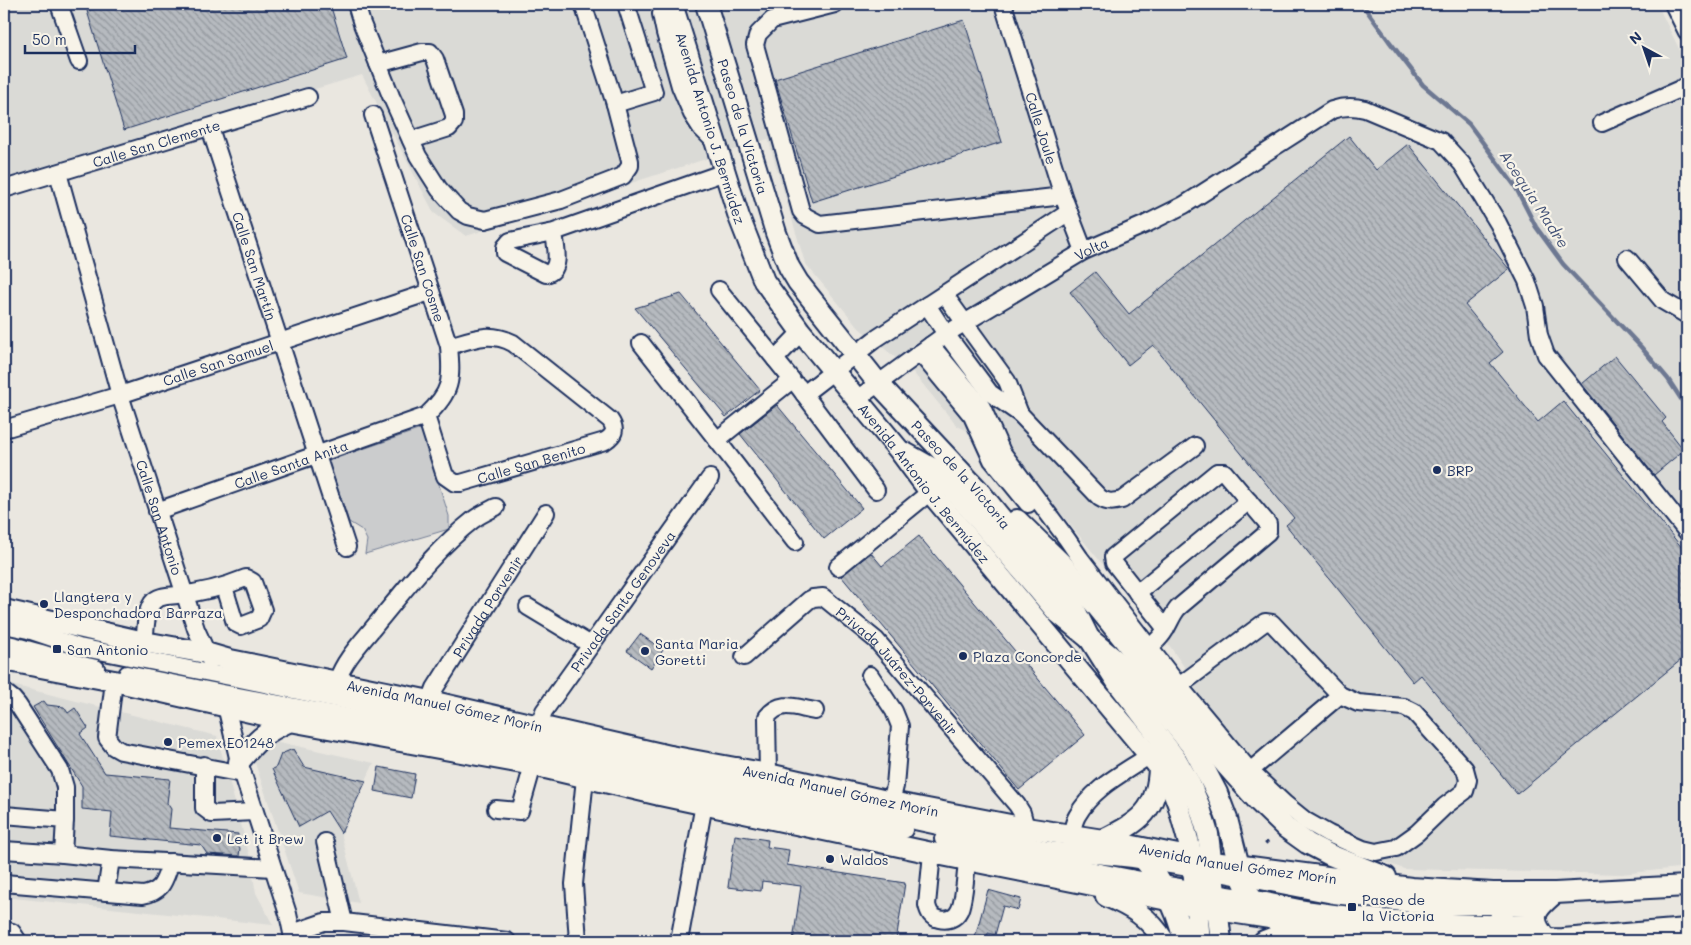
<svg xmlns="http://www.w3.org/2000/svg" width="1691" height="945" font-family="Mali,sans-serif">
<defs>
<pattern id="building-back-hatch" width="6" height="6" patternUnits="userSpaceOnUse" patternTransform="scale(1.25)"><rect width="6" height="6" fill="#b6babf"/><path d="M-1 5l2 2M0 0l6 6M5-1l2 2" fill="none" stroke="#93989e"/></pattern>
</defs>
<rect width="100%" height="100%" fill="#eae7e0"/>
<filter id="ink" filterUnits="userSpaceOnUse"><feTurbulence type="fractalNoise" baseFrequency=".02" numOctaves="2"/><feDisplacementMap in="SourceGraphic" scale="10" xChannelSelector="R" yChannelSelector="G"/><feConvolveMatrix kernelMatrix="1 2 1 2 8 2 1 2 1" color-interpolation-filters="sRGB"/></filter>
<g filter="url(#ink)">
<path fill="#dadad6" d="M4,4H1657L1687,65V867L1622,874L1404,869L1343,847L1227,758L1189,674L1169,645L1007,448L957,426L912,371L859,328L805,263L768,139L466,236L434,213L362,75L4,182Z
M4,683L217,736L249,854L256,893L273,925L4,897Z
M270,740L374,763L341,833L359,903L299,893L254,760L257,752Z"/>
<path fill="#cbcccd" stroke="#737e96" d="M421,429L449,516V529L365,554L367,540L362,530L349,522L328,461Z"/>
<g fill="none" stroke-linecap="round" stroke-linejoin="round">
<path stroke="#6d7892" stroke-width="4.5" d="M1362,4L1389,41L1423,85L1469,124L1515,186L1536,227L1563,264L1641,347L1668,379L1687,408"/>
</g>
<path fill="url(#building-back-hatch)" stroke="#1b2f5e" d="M111,4H330L347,59L124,130L87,11Z
M964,20L1002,142L812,202L775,79Z
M1349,136L1376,170L1408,144L1509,269L1465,305L1503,352L1490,363L1538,422L1563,401L1687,554V655L1517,794L1421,675L1413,682L1286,525L1294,518L1153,345L1128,365L1070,292L1095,272L1129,314Z
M681,294L760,390L726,417L635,308Z
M1615,356L1666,418L1662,422L1684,450L1654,475L1582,384Z
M777,405L862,508L824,539L740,434Z
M919,536L1085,735L1019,790L841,576L871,553L882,566Z
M640,634L663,650L651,668L627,651Z
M44,701L47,705L64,707L68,713L75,708L88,728L80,734L105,773L170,779L167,803L171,809L169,828L238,834L237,844L240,848L239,856L207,854L201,845L110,836L112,812L82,809V786L33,707Z
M293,749L304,767L366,781L341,833L327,811L299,827L272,769L276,767L281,754Z
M379,767L415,774L411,798L375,791Z
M735,835L768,840L767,847L789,850L787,865L905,883L896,941H793L801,886L762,881L761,891L728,887Z
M988,890L1021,899L1018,910L1003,906L995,935L988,933L987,941H974Z"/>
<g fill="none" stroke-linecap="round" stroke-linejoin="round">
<defs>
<g id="minor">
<path d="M59,4L79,61"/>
<path d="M356,4L362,24L391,96L418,156L439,189L459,211L468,216L485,220L561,200L623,176L630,166V161L615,104L583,4"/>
<path d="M664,4L661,14L665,33L680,86L692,114L701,128L714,141"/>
<path d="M835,4L772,20L758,34L755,45L801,211L805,216L820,224L1063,196"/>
<path id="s1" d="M1003,4L1063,196L1084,251"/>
<path d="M1673,4L1687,32"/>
<path d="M378,64L422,52H430L435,59L454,115V122L449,128L411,140"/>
<path d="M615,104L654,92L626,4"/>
<path d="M1602,123L1687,86"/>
<path id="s2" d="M210,128L347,547"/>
<path id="s3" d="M58,173L120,395L196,629L210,660"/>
<path id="s4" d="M4,189L308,97"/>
<path d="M554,232C555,245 563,270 546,274L505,253V247L510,241L554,232L725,172"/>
<path d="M1627,258L1663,301L1687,315"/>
<path d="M944,294L1007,381L1020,414"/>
<path d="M927,305L946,334L990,393L1020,414L1100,498C1108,503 1113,502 1122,500L1195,446"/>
<path d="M641,343L717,440L792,380L719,290"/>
<path d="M931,345L982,407L1002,452L1067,539L1080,558L1179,686L1250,771L1285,804L1306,821L1329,834L1363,849L1376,852L1396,848L1417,833L1445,806L1465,791L1468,780L1465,769L1414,712L1404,707L1358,703L1340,695L1272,623L1265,622L1179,686"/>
<path d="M920,353L972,416L992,460L1028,504"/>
<path d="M775,359L801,332"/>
<path d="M798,386L876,490"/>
<path d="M804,394L874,340L1069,212"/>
<path id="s5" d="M857,399L946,334L1084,251L1146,224L1184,205L1332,110C1344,106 1353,106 1365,109L1441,141L1462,164L1498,223L1527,281L1535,306L1539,335L1546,355L1687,532"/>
<path id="s6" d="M426,416L445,476L455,483H461L605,441C614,435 617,430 610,420L513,343C489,331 473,339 449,346"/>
<path id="s7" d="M4,429L120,395L430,292"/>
<path d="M717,440L795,542"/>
<path id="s8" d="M157,511L426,416C452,392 452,380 449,346L373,115"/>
<path d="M838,567L930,492"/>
<path d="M1137,593L1249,501"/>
<path d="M528,607L591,645"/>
<path d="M4,625L28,630L79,647L235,678L674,769L1049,850L1133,859L1214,872L1333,895L1430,906H1501L1539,909"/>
<path d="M144,642C146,630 145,614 152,603C158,595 169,596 177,595C201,593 224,587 246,578L253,582L263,610L259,619L241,626L235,623L224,587"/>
<path d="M4,643C35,650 64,661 96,668"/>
<path d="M1149,648C1153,644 1158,640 1161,636C1168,628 1171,616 1178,608L1268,532V524L1224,472H1217L1113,557L1114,563L1166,629"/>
<path id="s9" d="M744,657L809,600L813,598L823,597L876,640L1017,805L1022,813L1026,828"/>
<path d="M127,674C273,704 419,729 565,759C678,782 791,810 904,830"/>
<path d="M870,675L894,711L900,726L895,786L891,802"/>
<path d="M114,681L107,738L114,747L121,751L243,774"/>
<path d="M337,681C345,658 363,641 378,622C407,587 436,549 473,520C479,515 488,511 496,507"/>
<path d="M4,692L13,699L18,705L60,770L65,787V820"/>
<path d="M224,697L239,762L288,914L292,933L297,941"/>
<path id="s10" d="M430,701L435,688L546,513"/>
<path id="s11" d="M539,725L544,711L710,478"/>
<path d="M204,765V808L212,814L254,812"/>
<path d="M1250,771L1340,695"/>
<path d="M768,774L767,717C781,699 796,708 815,711"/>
<path d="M496,809L520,811L533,765"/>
<path d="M4,815L65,820L63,854"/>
<path d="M1071,835C1073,828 1074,821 1077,816C1093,787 1124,773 1150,755"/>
<path d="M943,839C1044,861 1145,883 1248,898C1270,901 1290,907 1312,910C1386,921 1460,924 1535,923"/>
<path d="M325,842L344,922"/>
<path d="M4,850L63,854L111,859L273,868"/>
<path d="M932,853L927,905C929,913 931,917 939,919C947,921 955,919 959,911C964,903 966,871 967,860"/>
<path d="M4,883L143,895C164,891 164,880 171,862"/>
<path d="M106,892L111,859"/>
<path d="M4,930L12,932L18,941"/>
<path d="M292,933L324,922H344L507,941"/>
<path d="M578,941L574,884L585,778"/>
<path d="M679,941L704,804"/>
</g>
<g id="major">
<path id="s12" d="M672,4L739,217L764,281L801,332L899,450L930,492L1159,767L1172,788L1178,804L1188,840L1192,857L1200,941"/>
<path id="s13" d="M706,4L776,233L789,267L798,282L878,383L979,491L1062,593L1075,610L1088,636L1117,682L1176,759L1189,782L1199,805L1208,834L1221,941"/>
<path d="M905,453L935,470L945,480L1057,612L1119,663L1174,724L1194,749L1217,793L1227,819L1242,878L1251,898L1261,916"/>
<path d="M1017,520L1063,565L1225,764L1258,801L1286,828L1307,843L1330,855L1386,877"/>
<path id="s14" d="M4,610L144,642L206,653L230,660L430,701L670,756L768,774L891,802L1026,828L1103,840L1213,862L1411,888L1493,893H1555L1687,886"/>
<path d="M4,660L114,681L290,721L533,765L660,795L932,853L1218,910L1365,933L1464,940L1563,939L1687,929"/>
<path d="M239,762C257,740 263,733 290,721"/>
<path d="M660,795C674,781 679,774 670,756"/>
<path d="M704,804C710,784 718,778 737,768"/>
<path d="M1103,840C1139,822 1158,811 1159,767"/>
<path d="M1132,847C1159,873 1176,905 1184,941"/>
<path d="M1106,896C1132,907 1149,917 1164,941"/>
<path d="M1477,940L1494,928L1503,914L1500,903L1493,893"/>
<path d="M1547,940C1528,917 1535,910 1555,893"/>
<path d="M1264,941L1306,925"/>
</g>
</defs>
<use href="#minor" stroke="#1b2f5e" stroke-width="20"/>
<use href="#major" stroke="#1b2f5e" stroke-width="24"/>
<path stroke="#1b2f5e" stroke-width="2.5" stroke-dasharray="4 4" stroke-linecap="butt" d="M1265,844L1271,839"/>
<use href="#minor" stroke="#f7f3e8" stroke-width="16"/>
<use href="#major" stroke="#f7f3e8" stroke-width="20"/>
</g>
</g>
<g fill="#1b2f5e" stroke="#f7f3e8" stroke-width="2">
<circle cx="1437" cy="470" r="5"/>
<circle cx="44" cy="604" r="5"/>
<rect x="52" y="644" width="10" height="10" rx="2.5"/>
<circle cx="645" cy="651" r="5"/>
<circle cx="963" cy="656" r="5"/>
<circle cx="168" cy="742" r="5"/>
<circle cx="217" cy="838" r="5"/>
<circle cx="830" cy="859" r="5"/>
<rect x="1347" y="902" width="10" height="10" rx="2.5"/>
</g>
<g text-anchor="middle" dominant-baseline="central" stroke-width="4.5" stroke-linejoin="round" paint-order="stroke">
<g font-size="14" fill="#1b2f5e" stroke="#f7f3e8">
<text stroke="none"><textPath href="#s13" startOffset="128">Paseo de la Victoria</textPath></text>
<text stroke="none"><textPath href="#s12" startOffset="130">Avenida Antonio J. Bermúdez</textPath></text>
<text stroke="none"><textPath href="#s1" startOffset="130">Calle Joule</textPath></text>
<text stroke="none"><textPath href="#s4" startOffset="159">Calle San Clemente</textPath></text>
<text stroke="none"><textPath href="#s5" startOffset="279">Volta</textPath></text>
<text stroke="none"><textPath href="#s2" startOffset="145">Calle San Martín</textPath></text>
<text transform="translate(423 268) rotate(72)">Calle San Cosme</text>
<text stroke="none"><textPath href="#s7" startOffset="224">Calle San Samuel</textPath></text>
<text stroke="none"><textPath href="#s6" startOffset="154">Calle San Benito</textPath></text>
<text stroke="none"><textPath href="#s8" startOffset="142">Calle Santa Anita</textPath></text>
<text stroke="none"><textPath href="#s13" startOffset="546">Paseo de la Victoria</textPath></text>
<text stroke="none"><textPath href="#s12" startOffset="550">Avenida Antonio J. Bermúdez</textPath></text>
<text stroke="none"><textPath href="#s3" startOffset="359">Calle San Antonio</textPath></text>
<text stroke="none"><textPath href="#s11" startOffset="150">Privada Santa Genoveva</textPath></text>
<text stroke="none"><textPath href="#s10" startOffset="111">Privada Porvenir</textPath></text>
<text stroke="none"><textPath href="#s9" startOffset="206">Privada Juárez-Porvenir</textPath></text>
<text stroke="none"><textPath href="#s14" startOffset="451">Avenida Manuel Gómez Morín</textPath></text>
<text stroke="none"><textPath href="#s14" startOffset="856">Avenida Manuel Gómez Morín</textPath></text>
<text stroke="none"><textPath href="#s14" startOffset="1260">Avenida Manuel Gómez Morín</textPath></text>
</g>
<g font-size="14" fill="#1b2f5e" stroke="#f7f3e8" text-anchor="start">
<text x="1447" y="470">BRP</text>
<text x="54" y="596">Llangtera y<tspan x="54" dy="16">Desponchadora Barraza</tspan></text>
<text x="655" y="643">Santa Maria<tspan x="655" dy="16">Goretti</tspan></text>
<text x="67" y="649">San Antonio</text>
<text x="973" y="656">Plaza Concorde</text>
<text x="178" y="742">Pemex E01248</text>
<text x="227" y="838">Let it Brew</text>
<text x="840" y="859">Waldos</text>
<text x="1362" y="899">Paseo de<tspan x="1362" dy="16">la Victoria</tspan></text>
</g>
<g font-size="15" font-style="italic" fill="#445378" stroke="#f7f3e8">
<text transform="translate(1535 199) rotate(57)">Acequia Madre</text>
</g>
</g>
<rect width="1691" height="945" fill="none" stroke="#f7f3e8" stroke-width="20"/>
<rect x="10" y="10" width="1671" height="925" fill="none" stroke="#1b2f5e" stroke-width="2" filter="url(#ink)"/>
<g transform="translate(1644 48) rotate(320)" stroke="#f7f3e8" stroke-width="4" paint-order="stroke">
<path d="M0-4L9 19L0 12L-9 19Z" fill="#1b2f5e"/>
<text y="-8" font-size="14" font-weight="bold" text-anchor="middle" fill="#1b2f5e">N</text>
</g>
<path d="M25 45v8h110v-8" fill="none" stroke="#1b2f5e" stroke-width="2.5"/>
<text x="32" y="45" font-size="15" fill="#1b2f5e" stroke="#f7f3e8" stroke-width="4" paint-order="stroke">50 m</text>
</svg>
